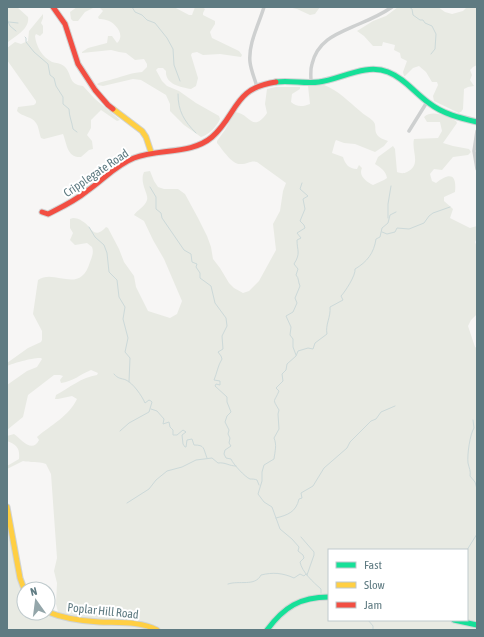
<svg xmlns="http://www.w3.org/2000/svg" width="484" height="637" font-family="'Asap Condensed',sans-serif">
<rect width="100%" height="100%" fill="#f7f6f5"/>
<path fill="#e8eae3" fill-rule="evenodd" d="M7,7H17L28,17C30,29 15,36 7,43Z
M77,7H95L85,12L78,21H73L71,19L70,12Z
M99,7H174L189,15H192L195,7H202L205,9L203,13V15L215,21V24L210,32L212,38L239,51L242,55L241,57L220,54L203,55L197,52L192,53L191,55L198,78L196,86L191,89C180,87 165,84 166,71L163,68H158L156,70L162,81L167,86L179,91L196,103L219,116L220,119C217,126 209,135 201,137L184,125L170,111V104L166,95L141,80L133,79L103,86L98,85L97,84C102,81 107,81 113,79C124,76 131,73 142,72L147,67V64L144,59L135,60L126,53L119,52L111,50L82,53V52L88,48L107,43L108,36H112L117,43C126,35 115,22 106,20C104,19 101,19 99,19L98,17L103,11Z
M288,7H320L315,14L310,15L297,9Z
M398,7H438L445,12L452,14L463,11L467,7H477V65L473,67L470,70L472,75L470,80L474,86L468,87L464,89L463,109L461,112H459L461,114L434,101L433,96L438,85L437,82H432L426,72L419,66L413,68L405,76H404L403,72L407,61L401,58L400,53L394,50L395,45L383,42L382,46H373L364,36L357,31L373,21L386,16Z
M43,14V18L41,23L43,26V33L40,36L36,34L35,36C36,46 42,57 52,62C56,63 60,63 64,66C73,74 67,84 83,86L95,99L120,120L117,121L101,110L91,120V128L87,135L92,141L93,149L89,150L81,157C67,158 67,144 63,134L44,139L41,138C39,133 39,127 36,123C32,116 22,117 17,111L18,107L34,105L36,103V101L7,60V48L15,42L21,44L28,41L29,31Z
M324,85C338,90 349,102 360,111C364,115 369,117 373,121C379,127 369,135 388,141L384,146L375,152L355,144L344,143L336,140L335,142L332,153L343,157C345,164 349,169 357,169L359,165L362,168C358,176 367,182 373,185L384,180L387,178C386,171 380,167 375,164L378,157L393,146L395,149L397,172C400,173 403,174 407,172C422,165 411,151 414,139L438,138L442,131L440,122H427L424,117C433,109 447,117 456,121L457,123L443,143L453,146L469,149L471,152L468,155L453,157L442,170L434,169L430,174L432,181L436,183C449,173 457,173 455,192L444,197V201L453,209L450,218L470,228L477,226V238L475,242L477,247V314L471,320L468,326L475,347L477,348V630H7V516L17,576L19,584L24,594V613H47L49,615L61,620V613L58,612L56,604L57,583L54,571L57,558L51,474L46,464C38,461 30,463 23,461L7,469V466L19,459C20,448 17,445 7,441V436L14,434C21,439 32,454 39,440L37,437C51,425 69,416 77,399L72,396L58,399H55L56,395C69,388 82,377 97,375L98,373L91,370C81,374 72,382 61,383L60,380L63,376L60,375H54L28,395L23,417L7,430V385L27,371L37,367L42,359L41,358C35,357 13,363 7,366V363L28,348L41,342L42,340V331L33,314L38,280C55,268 80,296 90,262C92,257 94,252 92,247L87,243L75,245L70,240L73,233L70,228V219L73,218C76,218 80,219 82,221C92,226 93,241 106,227L108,228L119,249L124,262L134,276L136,287L148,311L170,318L177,314L182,301L164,259L153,240L144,221L134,215C137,210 145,207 147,200C149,194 139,183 144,172L150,171L154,181L158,187L164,189H178L185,194L198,218L207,236L211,247L213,259L220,268L229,283L234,288L243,293L249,291L259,281L276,250L273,224L280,211L283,191L286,183L257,162C251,160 248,164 241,164C232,165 223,150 217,143V141L225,130L235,112C250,113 252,134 267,113L265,104L267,89L276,87H300V89L292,94L291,102C296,107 303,107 310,104L308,86ZM329,550H467V620H329Z"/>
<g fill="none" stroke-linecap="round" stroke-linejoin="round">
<path stroke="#ccd9d9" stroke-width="1" d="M132,7L135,12L142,15L147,20L155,23L167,38L173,49L174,65L180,81
M409,7L412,9L413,15L420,20H423L425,23L432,26L436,34L435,49L431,54
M7,19L10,26L16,31
M9,22L18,23
M25,37L26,38V42L34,52L48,64L50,75L54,78L56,86L63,97V104L69,109C69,116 72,122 73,129L77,132
M178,94C178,111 184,121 196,133
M150,187L156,197V209L161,213L162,218L184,250L191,254L192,262L197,264L196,267L200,273V278L211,286L215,303L226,318L227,326L222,336L223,349L218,352L221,356L222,359C218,365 217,373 214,380L220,381V385L216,384L215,386L227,397V402L231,412L227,416L225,422L229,430L228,434L230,438L229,443L231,446L225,450L224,454L226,458L231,459C233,464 245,477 250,479C252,479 255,479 257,480L259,485
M388,218V204L391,186
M89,227L95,237L104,245L107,253L109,272L117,280L119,297L125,307L123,319L128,338L125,352L130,358L129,382
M382,232L387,234L395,232L397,228L409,229L424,223L429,216L433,213L450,207
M296,355L293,347V339L290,335L291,327L286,316L293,312L297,303L295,298L300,286C298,282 299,278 296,275L298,269L294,264C301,253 297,251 297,240L301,238L297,233L305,228L304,225L300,221L305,209L303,199L308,196L300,189L302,183
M114,374C118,379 121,378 126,380C133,383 142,396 145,403L149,400L151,401L152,402L149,412L129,423L120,431
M151,409L157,411L164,419L163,424L169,422L170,427L173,430V435H177L183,430L186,432L182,435L183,444L185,447H186L187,440L192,439L194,445C205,445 203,448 207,458
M473,420L474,428C470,434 467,455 468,463C469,468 471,471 470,476L475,482L477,489
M477,492V504
M127,503L149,489L156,480L167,471L182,467L196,460L212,458L218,463C225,462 229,466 236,466
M276,518C288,515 296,512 299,499L302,498L301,493L313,486L324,468L347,448L350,442L371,421L376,419L381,412L395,406
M301,537L314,552V555L307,575
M467,550L477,534
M228,584C239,580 255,587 261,575C273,572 283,573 294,578L300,574L304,576L306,574
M321,593V589C313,582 302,572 300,562L304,558L303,555L298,551L299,547L292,539L280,529L272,507L264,502L258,494L262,481V472L264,465L274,459C275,451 277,445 274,438L279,429L278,414L279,410C272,398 274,403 279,391L276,388L283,381L282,374L286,370L287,364L296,356L298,351L308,348L313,349L315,343L327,334C325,325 331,317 330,307L343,300L341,296C345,292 356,275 355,269C367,262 374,253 376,239L380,237L382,228L388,223L390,215L396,212
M368,620L373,626V630"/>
<defs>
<path id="fast" d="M276,82C290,80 305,84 319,82C341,79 366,63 388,72C404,78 415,93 429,103C443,114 460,118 477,122
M454,620L477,625
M267,630C284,607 300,597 329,597"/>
<path id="slow" d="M113,109L142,131L146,137L151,152
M7,507L20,578L24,589
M48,612C65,619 81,621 99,622C118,623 140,621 157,630"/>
<path id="jam" d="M53,7L65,24L78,64L95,90L108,105L113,109
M42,212L48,214C62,207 75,201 87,191C103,180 116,165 134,158C159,148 191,155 212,137C238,114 233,88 276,82"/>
</defs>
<use href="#fast" stroke="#d0d3d3" stroke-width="7"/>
<use href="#slow" stroke="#d0d3d3" stroke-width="7"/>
<use href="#jam" stroke="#d0d3d3" stroke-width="7"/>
<path stroke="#ced0d0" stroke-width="3.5" d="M311,82C311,76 310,70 312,64C318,39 339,33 359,24C371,19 382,14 392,7
M257,87C255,79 251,71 250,62C248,44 259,24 264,7
M409,131L427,102
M477,131L474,151L477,169"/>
<use href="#fast" stroke="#16e098" stroke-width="5"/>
<use href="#slow" stroke="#ffcf43" stroke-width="5"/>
<use href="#jam" stroke="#f24e42" stroke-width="5"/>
</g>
<g text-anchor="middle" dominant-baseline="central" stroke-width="4" stroke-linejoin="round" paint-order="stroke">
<g font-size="12" fill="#5f7b82" stroke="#fff">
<text transform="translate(96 173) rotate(-34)">Cripplegate Road</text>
<text transform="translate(103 611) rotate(6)">Poplar Hill Road</text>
</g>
</g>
<rect width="484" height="637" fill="none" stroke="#5f7b82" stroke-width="16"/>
<rect x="328" y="549" width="140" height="72" fill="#ffffff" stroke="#bfcacd"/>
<rect x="336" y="562" width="20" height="6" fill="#16e098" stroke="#bfcacd"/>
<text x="364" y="569" font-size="12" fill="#5f7b82">Fast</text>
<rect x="336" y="582" width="20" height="6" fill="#ffcf43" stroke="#bfcacd"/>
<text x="364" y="589" font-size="12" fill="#5f7b82">Slow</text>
<rect x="336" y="602" width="20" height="6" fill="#f24e42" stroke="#bfcacd"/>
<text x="364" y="609" font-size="12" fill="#5f7b82">Jam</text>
<g transform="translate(36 601) rotate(346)"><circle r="19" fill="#ffffff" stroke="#bfcacd"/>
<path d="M0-3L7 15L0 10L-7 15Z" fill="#94a6aa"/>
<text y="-6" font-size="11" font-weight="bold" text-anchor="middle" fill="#5f7b82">N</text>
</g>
</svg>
